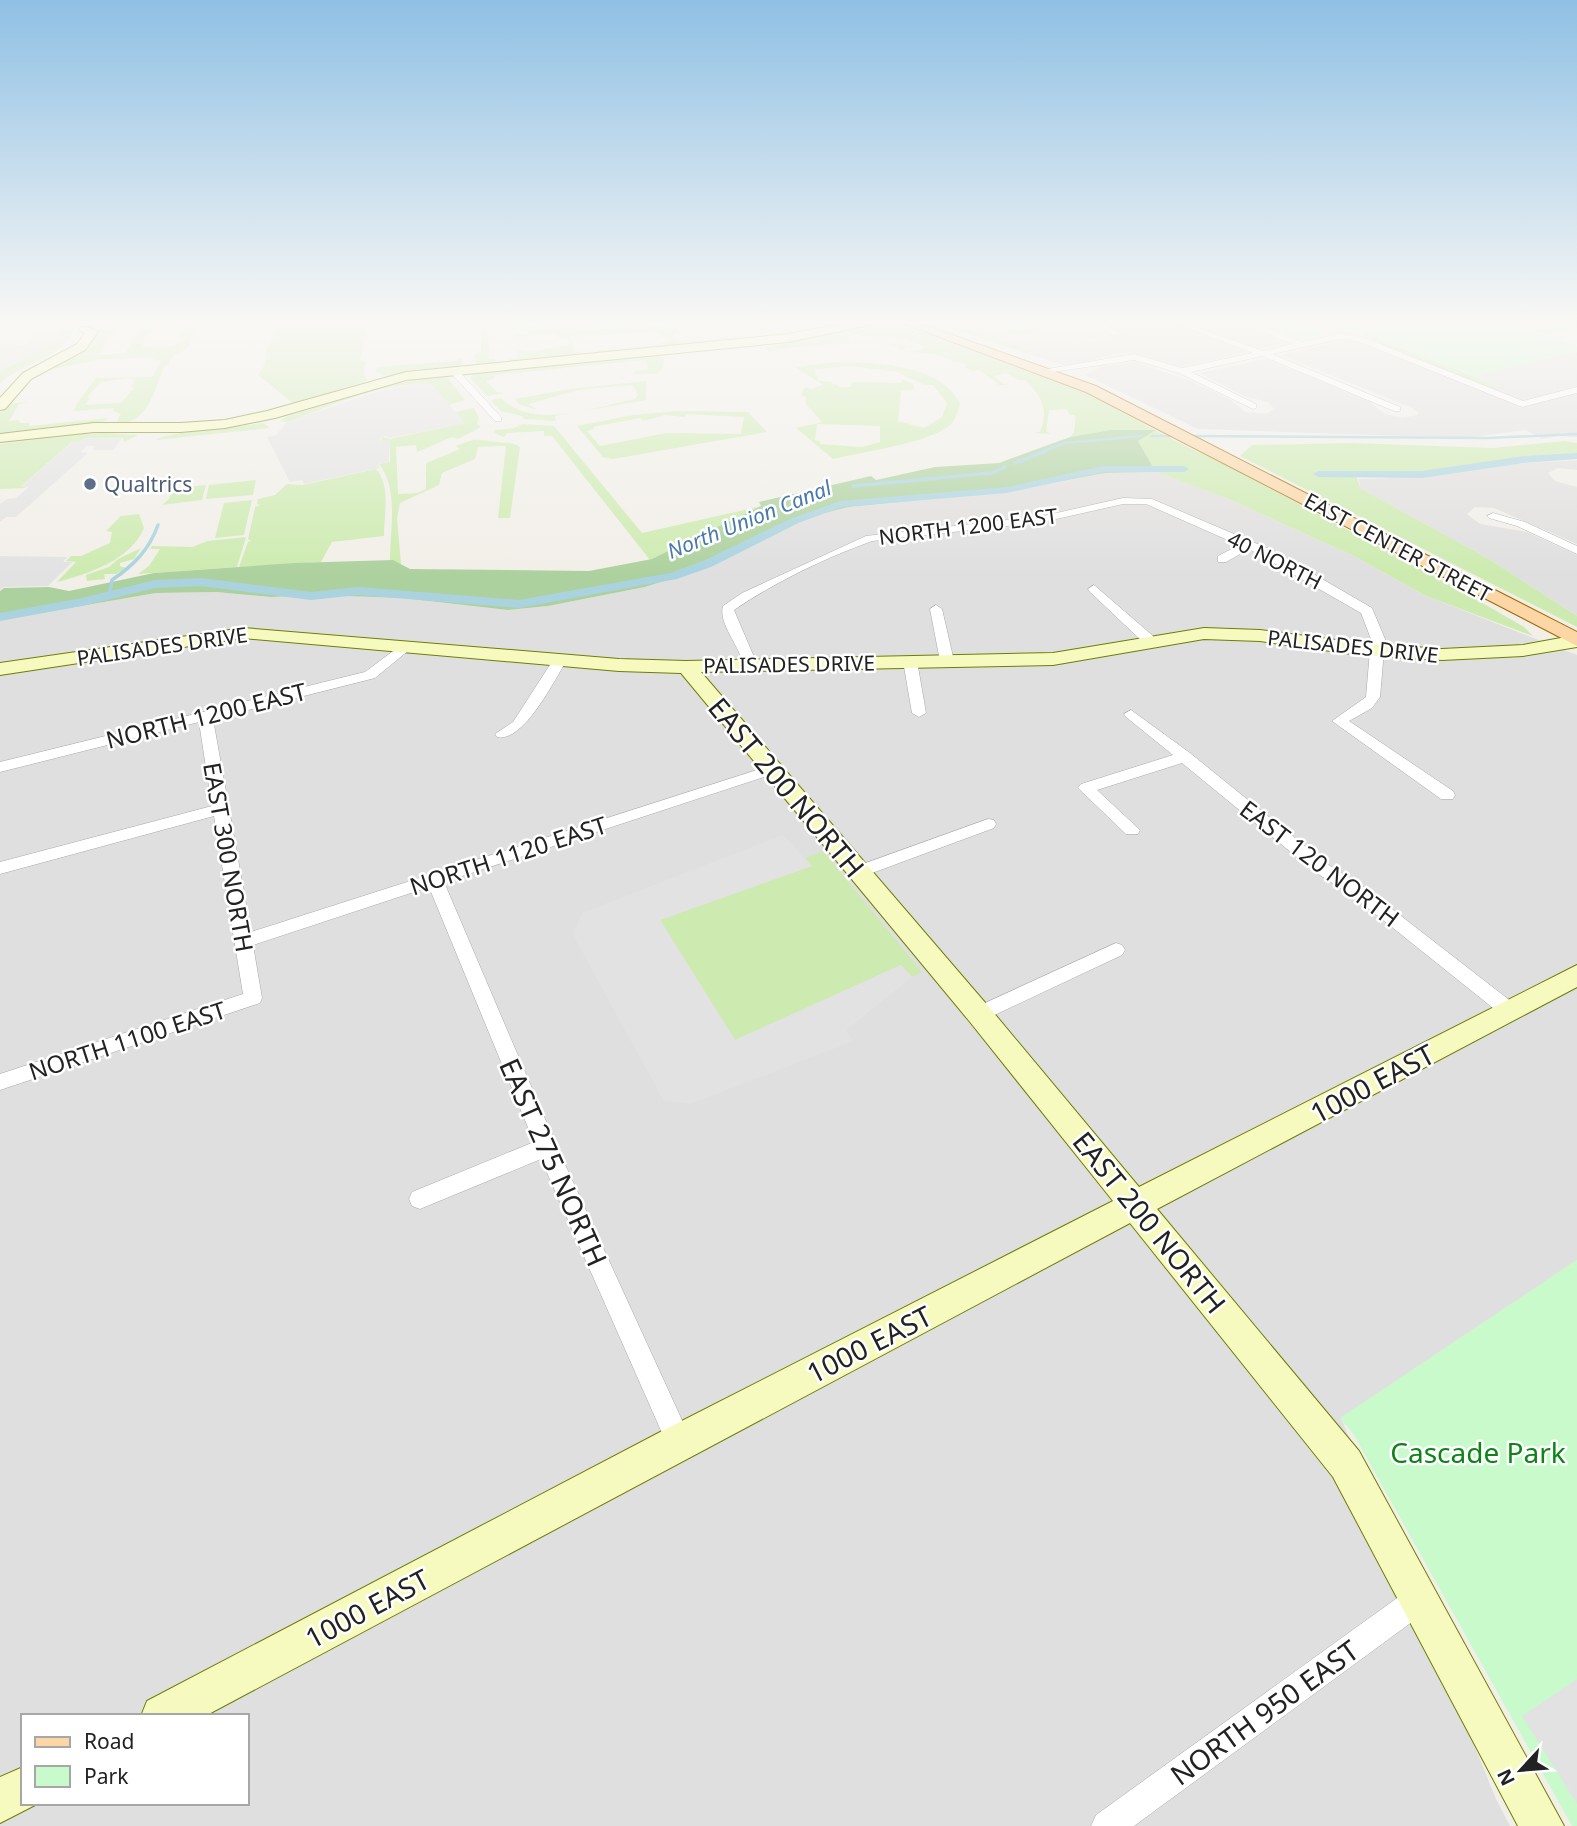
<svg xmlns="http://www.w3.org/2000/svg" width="1577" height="1826" font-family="'Noto Sans',sans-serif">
<rect width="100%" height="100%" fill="#f2efe9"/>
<path fill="#e0dfdf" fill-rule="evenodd" d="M1083,320H1233L1278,339L1284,344L1180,367L1136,353H1116L1070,367L1028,354L1114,336Z
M1347,340L1359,342L1486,392L1500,387L1473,376L1577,351V437L1559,436L1542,439L1526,430L1465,438L1198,429L1085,375L1103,366L1135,362L1193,382L1231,400L1245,412L1266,414L1274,409L1268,402L1246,397L1200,373L1266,359L1368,401L1385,414L1402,418L1417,415L1418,412L1412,408L1282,355Z
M1577,460V470L1558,468L1548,473L1555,481L1577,487V544L1494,508L1475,507L1467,514L1480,524L1527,532L1577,555V616L1489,559L1360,488L1359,479L1425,477L1513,464Z
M1156,472L1226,498L1354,556L1426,596L1577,655V1260L1341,1418L1496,1799L1510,1826H0V620L156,593L216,592L271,597L316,595L402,598L508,610L548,606L645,587L714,565L812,516L849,507L1009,491L1105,473ZM23,1716H247V1803H23Z"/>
<path fill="#cdebb0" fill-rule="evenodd" d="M202,320L186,350L173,355L168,365L164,367C154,391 148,425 115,424L121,414L113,411L114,408L74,411L76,405L96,378L152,377L161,361L148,357L102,359L43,371C61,361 93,351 98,329L118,326L98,355L125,353L144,324ZM185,326L180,335L181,340L174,346L143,347L144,339L149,337L155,327ZM129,378L135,380L131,387L134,388L121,403L85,405L90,398L87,397L101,382Z
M282,320H368L360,360L366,361L363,374L368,380L295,405L258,375L264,366L267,348Z
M465,320H503L562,331L655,326L703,320H738L678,329L680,332L674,334L677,340L687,342L749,336V334L754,339L597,353V349L600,350L661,345V342L668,341L660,333L652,334L650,332L582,336L574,339L571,335L574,352H584L585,355L510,362L508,359L517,358V350L528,352L569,345L568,337L558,338L556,333L515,337L514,334H505H532L522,330L505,331L512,329V325L501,323L488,326L489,359H496L497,363L476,365L475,354L481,352V324Z
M925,320H942L1037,352L1028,354Z
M972,320H1055L1064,324L1022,336Z
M1514,320H1573L1577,321V328L1548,335L1507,321Z
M881,324C909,325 937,339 963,348C1002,361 1042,373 1079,390C1128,413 1171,442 1221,462L1465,593L1524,627L1533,636L1426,596L1354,556L1226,498L1156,472L1138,441L1154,430H1110L1070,437L1074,432L1076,416L1069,414L1067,409L1049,410L1046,432L1052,434L1034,433L1040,432C1049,410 1042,396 1025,380H1019L1006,373L994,376L1003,384H1011L995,386L999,384L978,370L973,371L964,367L967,365L933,354L912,352L925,347L904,338L854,335L848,337L850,343L908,345L902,350C889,337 794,346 771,351V353L765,348Z
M75,327C65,357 23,363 0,383V371L37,352L34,351L41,350L56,342L51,329Z
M1365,332L1371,336L1502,388L1494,389L1372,341L1362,333Z
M659,356L664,358L663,367L656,374H635L634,371L649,369L645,360L495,375V378L486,381L497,392L504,393L487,396L470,377L478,372Z
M458,358L462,359L463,364L457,367L388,376L376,372L377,367L457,361Z
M836,362C877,363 938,363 960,403C958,410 956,419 951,424C932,443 861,452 833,459L796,428L822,422L806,404V397L801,395L805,387L811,389L823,385L795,367ZM849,366L897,372L925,385H933L947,403L942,417L924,428L898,421L901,391L914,389L913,384L902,379L901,383L852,382L851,387H838V385L832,384V382L819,381L814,369ZM817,424L880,426V442L862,447L820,444V441L815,440Z
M435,376L448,378L465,400L449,405L431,384C382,381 333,406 287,422L280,421L285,417C336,402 383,384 435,376Z
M646,381V400L555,416L556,421L523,419L522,416L501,411L491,400L501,398C533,431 595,407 635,399L638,395L633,385L583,389L528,404L536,409H534L519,404L515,399L570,389Z
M29,402L19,404L9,421L18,420L21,423H29V426L109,418L100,424L0,434V412L7,404Z
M474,408L479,418L477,424L481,427L458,439L452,437L417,452L416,445L396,447L398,494L418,493L426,489V463L460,449L456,446C479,437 475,440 497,442C506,444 512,441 520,447L510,518H498L506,446L478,447L475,459L442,473L439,485L400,503L397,518L401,564L390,560C390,530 399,489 379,464L390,462V441H382V437L390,439L464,423L455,412Z
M677,411L748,412L767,432L613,459L603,457L577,426L633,415ZM685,414L744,417L741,434L666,433L600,446L587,431L594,429L593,427L640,418L643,421L665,415L685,417Z
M263,423L270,428L156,440C164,432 245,426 263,423Z
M522,424L554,426L642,533L762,506L739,520L650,560L552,436H544V431L507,433L504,437L494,433L495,430L514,428Z
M102,433L138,435L124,442L123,438H84L80,442H72L21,486L27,488L0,489V444L63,435Z
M1564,441L1577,443V455L1540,456L1435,472L1356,474L1360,488L1489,559L1577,616V627L1240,456L1252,445L1353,443L1493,448Z
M376,469C391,485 384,516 384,536L332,542L321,562L239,567L248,542L251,541L248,539L255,507L260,505L257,504L258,499L275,495L287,484L303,485Z
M256,480L253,495L206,499L209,485Z
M206,485L202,500L162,505L169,499L171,493L168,489Z
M252,500L244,535L215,538L224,503Z
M139,514L144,528C131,560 88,574 57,582L76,562L66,561L71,556H81L110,543L112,532L106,531L121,516Z
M246,537L237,567L138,574L149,566L160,549H150L152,546L192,547L208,541Z
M141,548L134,559L120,563V566L126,568L116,574H104L105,579L87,581L86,575L109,567L118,559Z
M823,851L922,972L912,977L901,965L735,1040L660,920L812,866L805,858Z"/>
<path fill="#add19e" d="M1110,430H1156L1138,441L1156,472L1105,473L1009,491L849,507L812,516L714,565L645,587L548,606L508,610L402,598L316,595L271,597L216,592L156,593L0,620V591L4,588L49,587L69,591L154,573L294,563L393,560L410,569L589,571L652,559L761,506L759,502L871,476L876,480L935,467L999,463L1070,437Z"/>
<path fill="#c8facc" d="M503,320H703L655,326L562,331Z
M1252,320H1503L1577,346V351L1473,376L1371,336L1362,330L1328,326L1324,328L1322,335L1300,339Z
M1577,1260V1826H1572L1354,1435L1340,1418Z"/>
<path fill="#e2e2e2" d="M942,320H972L1022,336L1063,324L1055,320H1083L1113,335L1037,352Z
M61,329L56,342L0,371V345L5,343L23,346L31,340L34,330Z
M415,383L431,384L465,423L390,438L386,436L381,437V441L390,440L389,462L378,464L380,468L304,484L302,480L290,482L267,437L276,435L287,422L369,394Z
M84,438L122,439L113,450H92L95,446H87L80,452L88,453L16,517H6L0,522V504L7,499L16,498L29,487L21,486L73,442H81Z
M0,556L67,557L63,562H72L48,586L3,587L0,590Z
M783,835L812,866L660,920L735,1040L901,965L912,977L846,1030L853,1041L691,1104L664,1101L573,935L582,913Z
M1577,1679V1804L1522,1716Z"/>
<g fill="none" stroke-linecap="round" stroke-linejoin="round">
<path stroke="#aad3df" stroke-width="2.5" d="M1151,436H1176
M1189,436L1488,438L1577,434
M1041,452L1065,443L1141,436"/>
<path stroke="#aad3df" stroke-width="3.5" d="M1015,463L1046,451
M853,486L992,473L1005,467
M109,596L112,580C134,565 149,550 158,525"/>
<path fill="#aad3df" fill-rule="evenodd" d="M1577,453V459L1524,463L1422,478L1318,477L1313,474L1318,471H1422L1524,456Z
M1103,466H1184L1189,469L1184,472H1103L1007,493L842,507L798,523L711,567L677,579L519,608L358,595L311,600L201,586L155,588L82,606L0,621V613L82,598L155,580L201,578L311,592L358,587L519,600L670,573L703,561L790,519L840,501L1007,487Z"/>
<defs>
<path id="street" d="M1086,320H1096L1121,333L1114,335Z
M1167,320H1177L1263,351L1292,344L1238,320H1248L1302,342L1341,333L1362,337L1523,401L1577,387V393L1522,407L1360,342L1341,339L1272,354L1400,407V411H1394L1262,356L1191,372L1256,404V408L1253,409L1179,373L1134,360L1046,373L1042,370L1134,354L1182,368L1253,353Z
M450,368H456L501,417V421H495L450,372Z
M1123,498L1152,499L1274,551L1372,608L1385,639L1380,697L1372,708L1349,721L1453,791L1455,795L1453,799H1441L1332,721L1366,697L1371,639L1361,613L1249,549L1226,562H1218V556L1239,545L1146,504H1123L1043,522L872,541C825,558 775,582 734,610L757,664L755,667L750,668L743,664C740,646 718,624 723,606L742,593L866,536L1043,516Z
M1493,513L1525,522L1577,546V554L1517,526L1489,518L1487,516Z
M1094,585L1153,636V642H1143L1090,592L1088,589Z
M936,605L942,609L954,661L947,665L940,661L930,609Z
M404,643L409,644V650L375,678L213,719L251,932L766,767L771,765L779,770L776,773L444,882L557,1147L692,1442L688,1451L679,1455L670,1451L541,1159L420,1209L412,1206L409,1199L412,1192L534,1142L429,887L253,945L262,998L260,1003L0,1090V1074L243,994L214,816L0,874V862L212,806L199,722L0,772V762L365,672Z
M560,656L567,660C554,680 524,743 497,737L495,734L513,722L555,657Z
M910,657L917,661L926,713L919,717L912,713L903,661Z
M1131,710L1190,753L1327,864L1365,888L1517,1006L1520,1011L1517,1016L1510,1019L1503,1016L1353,896L1315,872L1182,763L1097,790L1140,830L1138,834H1126L1078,788L1081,784L1173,755L1126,717L1124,714Z
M988,819L994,820L996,824L994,828L864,876L858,878L850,872L852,868Z
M1116,943L1122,945L1125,950L1122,955L986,1019L979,1022L972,1019L969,1014L972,1009Z
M1421,1584L1431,1588L1435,1598L1431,1608L1134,1826H1091L1096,1815L1411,1588Z"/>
<path id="secondary" d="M864,320H885L879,323L788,342L406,380L275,418L225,428L181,432H94L0,442V434L94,423H181L225,420L267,411L406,372L788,334Z
M80,327H88L98,332L85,350L31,379L5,409L0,410V398L23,373L77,344L85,333L80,331Z
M243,628L619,659L686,661L1053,653L1204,628L1260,630L1359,643L1442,649L1523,645L1577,635V647L1523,656L1442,660L1359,655L1260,641L1204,639L1053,665L701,672L988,1006L1139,1187L1577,965V987L1157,1209L1359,1451L1564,1826H1518L1333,1477L1130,1223L205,1716H141L147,1701L666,1429L1113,1201L970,1022L681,673L619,671L243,638L0,675V663Z
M23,1767V1803H39L0,1823V1777Z"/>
<path id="primary" d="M894,320H910L1096,386L1577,632V646L1086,392Z"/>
</defs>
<use href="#street" stroke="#a9a9a9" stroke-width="1"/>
<use href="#secondary" stroke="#707d05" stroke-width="2"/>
<use href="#primary" stroke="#a06b00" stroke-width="2"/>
<use href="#street" fill="#fff" fill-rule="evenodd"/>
<use href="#secondary" fill="#f7fabf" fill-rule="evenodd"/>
<use href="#primary" fill="#fcd6a4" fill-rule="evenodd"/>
</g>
<linearGradient id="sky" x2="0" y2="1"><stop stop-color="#8fc0e4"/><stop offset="0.56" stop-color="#f9f8f5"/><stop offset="1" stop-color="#f9f8f5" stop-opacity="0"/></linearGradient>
<rect width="1577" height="575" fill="url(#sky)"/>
<circle fill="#5c6f8a" stroke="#fff" stroke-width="2.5" cx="90" cy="484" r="7"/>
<g text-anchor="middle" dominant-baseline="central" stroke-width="5" stroke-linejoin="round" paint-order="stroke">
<g font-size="21" fill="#4e5e75" stroke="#fff" text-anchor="start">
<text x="104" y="484">Qualtrics</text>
</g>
<g font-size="21" font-style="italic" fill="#4a7aab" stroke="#fff">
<text transform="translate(749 519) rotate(-22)">North Union Canal</text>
</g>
<g font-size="21" fill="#222" stroke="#fff">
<text transform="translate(968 526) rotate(-7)">NORTH 1200 EAST</text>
<text transform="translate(1398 547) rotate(28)">EAST CENTER STREET</text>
<text transform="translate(1275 560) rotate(27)">40 NORTH</text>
<text transform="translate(162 646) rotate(-8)">PALISADES DRIVE</text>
<text transform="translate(1353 646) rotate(6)">PALISADES DRIVE</text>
<text transform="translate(789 664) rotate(-1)">PALISADES DRIVE</text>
</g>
<g font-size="24" fill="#222" stroke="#fff">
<text transform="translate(206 715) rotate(-14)">NORTH 1200 EAST</text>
<text transform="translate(508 855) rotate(-18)">NORTH 1120 EAST</text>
<text transform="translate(229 857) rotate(80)">EAST 300 NORTH</text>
<text transform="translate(1320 863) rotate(37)">EAST 120 NORTH</text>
<text transform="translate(127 1040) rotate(-18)">NORTH 1100 EAST</text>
</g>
<g font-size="28" fill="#222" stroke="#fff">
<text transform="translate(787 787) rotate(50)">EAST 200 NORTH</text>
<text transform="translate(1372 1083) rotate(-28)">1000 EAST</text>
<text transform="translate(554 1162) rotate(66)">EAST 275 NORTH</text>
<text transform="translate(1150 1222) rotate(51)">EAST 200 NORTH</text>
<text transform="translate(869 1344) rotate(-27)">1000 EAST</text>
<text transform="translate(367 1608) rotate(-28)">1000 EAST</text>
<text transform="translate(1264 1712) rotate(-36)">NORTH 950 EAST</text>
</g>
<g font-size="28" fill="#0c8416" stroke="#fff">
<text x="1478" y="1452">Cascade Park</text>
</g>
</g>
<rect x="21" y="1714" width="228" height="91" fill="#ffffff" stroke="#a7a7a7" stroke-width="2"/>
<rect x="35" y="1737" width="35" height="10" fill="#fcd6a4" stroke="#a7a7a7" stroke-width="2"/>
<text x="84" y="1749" font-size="21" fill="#222222">Road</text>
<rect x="35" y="1766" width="35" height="21" fill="#c8facc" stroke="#a7a7a7" stroke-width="2"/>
<text x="84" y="1784" font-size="21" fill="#222222">Park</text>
<g transform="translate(1521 1770) rotate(244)" stroke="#ffffff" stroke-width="5" paint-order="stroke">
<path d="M0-5L12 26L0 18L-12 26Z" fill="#222222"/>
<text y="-10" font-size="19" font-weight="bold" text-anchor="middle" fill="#222222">N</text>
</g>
</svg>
